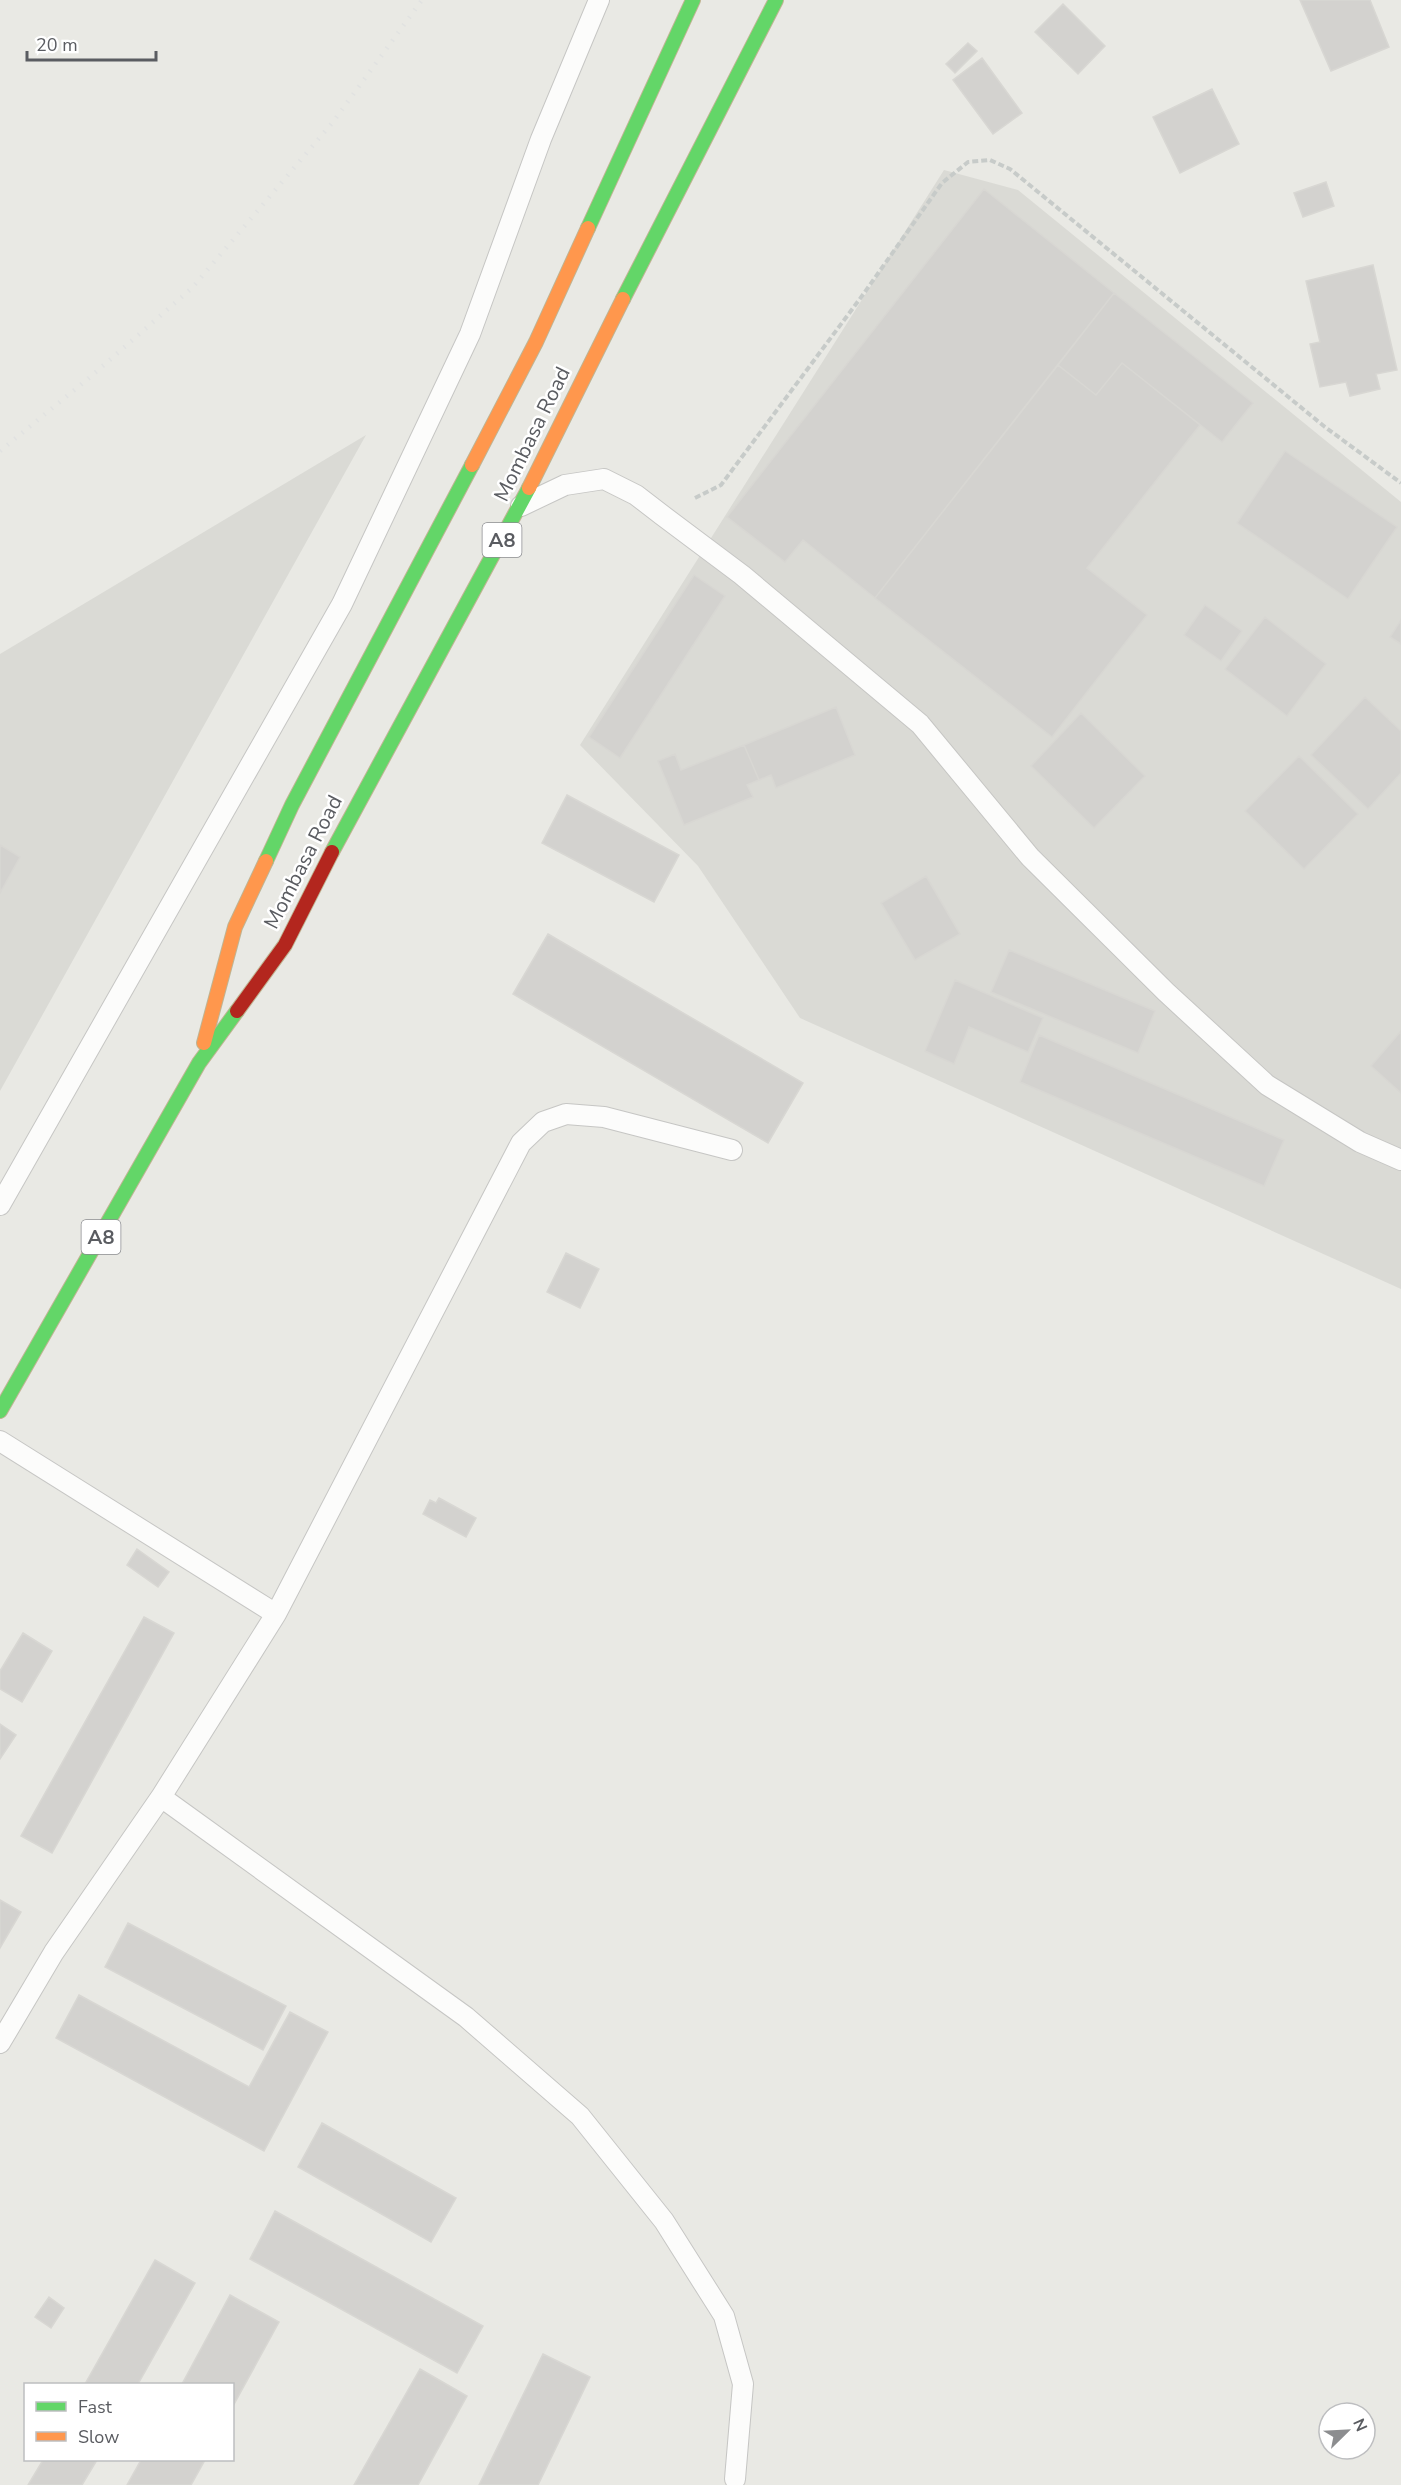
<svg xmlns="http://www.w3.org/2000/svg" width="1401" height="2485" font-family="'Nunito Sans',sans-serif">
<rect width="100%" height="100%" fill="#e9e9e4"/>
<path fill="#dadad5" d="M944,170L1018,190L1401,502V1289L800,1018L698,866L580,745Z
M366,435L0,1091V654Z"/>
<path fill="#d3d2cf" stroke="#d8d7d3" stroke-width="1.5" d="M1300,0H1370L1389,47L1331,71Z
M1063,4L1105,46L1078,74L1035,32Z
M968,43L977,51L955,73L946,64Z
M982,58L1022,113L993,134L953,80Z
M1212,89L1239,144L1180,173L1153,117Z
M1326,182L1334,206L1303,217L1294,193Z
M984,189L1114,293L875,598L803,540L785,562L727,517Z
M1373,265L1397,370L1376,374L1380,389L1350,396L1346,382L1320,387L1310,344L1320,342L1306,281Z
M1114,293L1253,403L1222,442L1122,363L1096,395L1058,365Z
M1122,363L1200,425L1087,568L1147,615L1052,737L875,598L1058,365L1096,395Z
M1285,451L1397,527L1348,599L1237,523Z
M694,575L725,596L620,758L589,737Z
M1205,605L1242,631L1221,661L1184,635Z
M1265,617L1326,664L1287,716L1225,669Z
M1401,620V644L1390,637Z
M1365,697L1401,731V773L1368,809L1311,755Z
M836,707L855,755L776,788L771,775L759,780L744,745Z
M1081,713L1145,776L1094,828L1031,766Z
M744,745L759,780L747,785L753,797L684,825L658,761L675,754L681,770Z
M1299,756L1358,814L1304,869L1245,811Z
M567,795L679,855L654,902L542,843Z
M0,845L20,857L0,893Z
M926,876L960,934L915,960L881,903Z
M548,934L803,1083L768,1143L513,994Z
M1009,950L1155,1011L1138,1053L991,992Z
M955,980L1043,1018L1028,1052L969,1027L954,1064L925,1051Z
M1401,1031V1093L1371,1066Z
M1039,1035L1284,1140L1264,1186L1020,1082Z
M566,1253L599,1269L580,1308L547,1292Z
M439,1498L476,1518L466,1537L423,1514L430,1500L436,1503Z
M137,1549L169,1572L158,1587L127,1565Z
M144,1617L174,1633L52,1853L21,1836Z
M23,1633L52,1651L22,1702L0,1689V1671Z
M0,1724L16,1735L0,1759Z
M0,1900L21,1912L0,1948Z
M128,1923L286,2006L263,2050L105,1967Z
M79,1995L249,2087L290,2012L328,2032L264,2151L56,2038Z
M322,2123L456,2198L431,2242L298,2167Z
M275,2211L483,2326L457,2373L250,2259Z
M155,2260L195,2283L138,2384H85Z
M230,2295L279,2322L232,2408V2384H182Z
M49,2297L64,2308L51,2328L35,2317Z
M543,2354L590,2377L538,2485H479Z
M420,2369L467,2396L418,2485H354Z
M43,2460H97L82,2485H28Z
M141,2460H205L191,2485H127Z"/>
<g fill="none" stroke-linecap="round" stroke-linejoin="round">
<defs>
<path id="lane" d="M521,506L565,485L604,479L636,495L662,515L742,575L920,724L1030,857L1166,992L1267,1085L1360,1142L1401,1160
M0,1205L342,604L470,334L541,139L599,0
M0,1441L276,1614L161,1797L466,2017L580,2116L664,2221L724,2316L743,2384L735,2479
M276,1614L521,1143L543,1122L566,1114L604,1117L732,1150
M0,2043L54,1952L161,1797"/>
<path id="fast" d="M588,228L693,0
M623,299L776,0
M332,852L529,488
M266,861L292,805L472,465
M0,1411L199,1063L237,1011"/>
<path id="slow" d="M472,465L536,342L588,228
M529,488L623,299
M204,1043L235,927L266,861"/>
<path id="jam" d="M237,1011L285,945L332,852"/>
</defs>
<use href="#lane" stroke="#c6c6c4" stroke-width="22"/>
<use href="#fast" stroke="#bfb493" stroke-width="16"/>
<use href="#slow" stroke="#bfb493" stroke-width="16"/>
<use href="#jam" stroke="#bfb493" stroke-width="16"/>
<path stroke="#c7cbc9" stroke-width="4" stroke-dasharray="6 3" stroke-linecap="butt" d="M695,498L721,485L862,296L942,183L968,162L990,160L1010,169L1325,427L1401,483"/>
<use href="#lane" stroke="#fcfcfb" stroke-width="20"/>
<use href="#fast" stroke="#63d668" stroke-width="14"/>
<use href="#slow" stroke="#ff974d" stroke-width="14"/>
<use href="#jam" stroke="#b3261e" stroke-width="14"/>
<path stroke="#e1e2e1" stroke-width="4.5" stroke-dasharray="1.5 8" stroke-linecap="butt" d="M0,451L89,378L192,288L333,122L422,0"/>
</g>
<g text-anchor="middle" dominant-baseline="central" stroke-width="5" stroke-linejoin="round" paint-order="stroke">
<g fill="#fff" stroke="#8c8d90" stroke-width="1.5">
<rect x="482.5" y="523" width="39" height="34" rx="4.5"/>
<rect x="81.5" y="1220" width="39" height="34" rx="4.5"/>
</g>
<g font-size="20" font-weight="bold" fill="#5a5c61">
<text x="502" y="540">A8</text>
<text x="101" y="1237">A8</text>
</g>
<g font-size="21" fill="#5a5c61" stroke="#fff">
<text transform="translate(532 434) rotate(-64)">Mombasa Road</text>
<text transform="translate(303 862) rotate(-63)">Mombasa Road</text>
</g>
</g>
<rect x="24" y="2383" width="210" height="78" fill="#ffffff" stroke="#bdbec0" stroke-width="1.5"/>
<rect x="36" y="2402" width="30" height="9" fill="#63d668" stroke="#bdbec0" stroke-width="1.5"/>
<text x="78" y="2413" font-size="18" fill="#5a5c61">Fast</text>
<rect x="36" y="2432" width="30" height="9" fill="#ff974d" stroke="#bdbec0" stroke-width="1.5"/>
<text x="78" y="2443" font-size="18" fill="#5a5c61">Slow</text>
<g transform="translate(1347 2431) rotate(66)"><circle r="28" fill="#ffffff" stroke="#bdbec0" stroke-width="1.5"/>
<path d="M0-4.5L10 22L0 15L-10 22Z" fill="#8c8d8f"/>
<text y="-9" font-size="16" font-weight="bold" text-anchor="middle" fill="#5a5c61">N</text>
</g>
<path d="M27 51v9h129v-9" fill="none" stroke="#5a5c61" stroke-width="3"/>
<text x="36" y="51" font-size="18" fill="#5a5c61" stroke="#ffffff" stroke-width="4.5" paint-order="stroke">20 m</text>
</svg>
